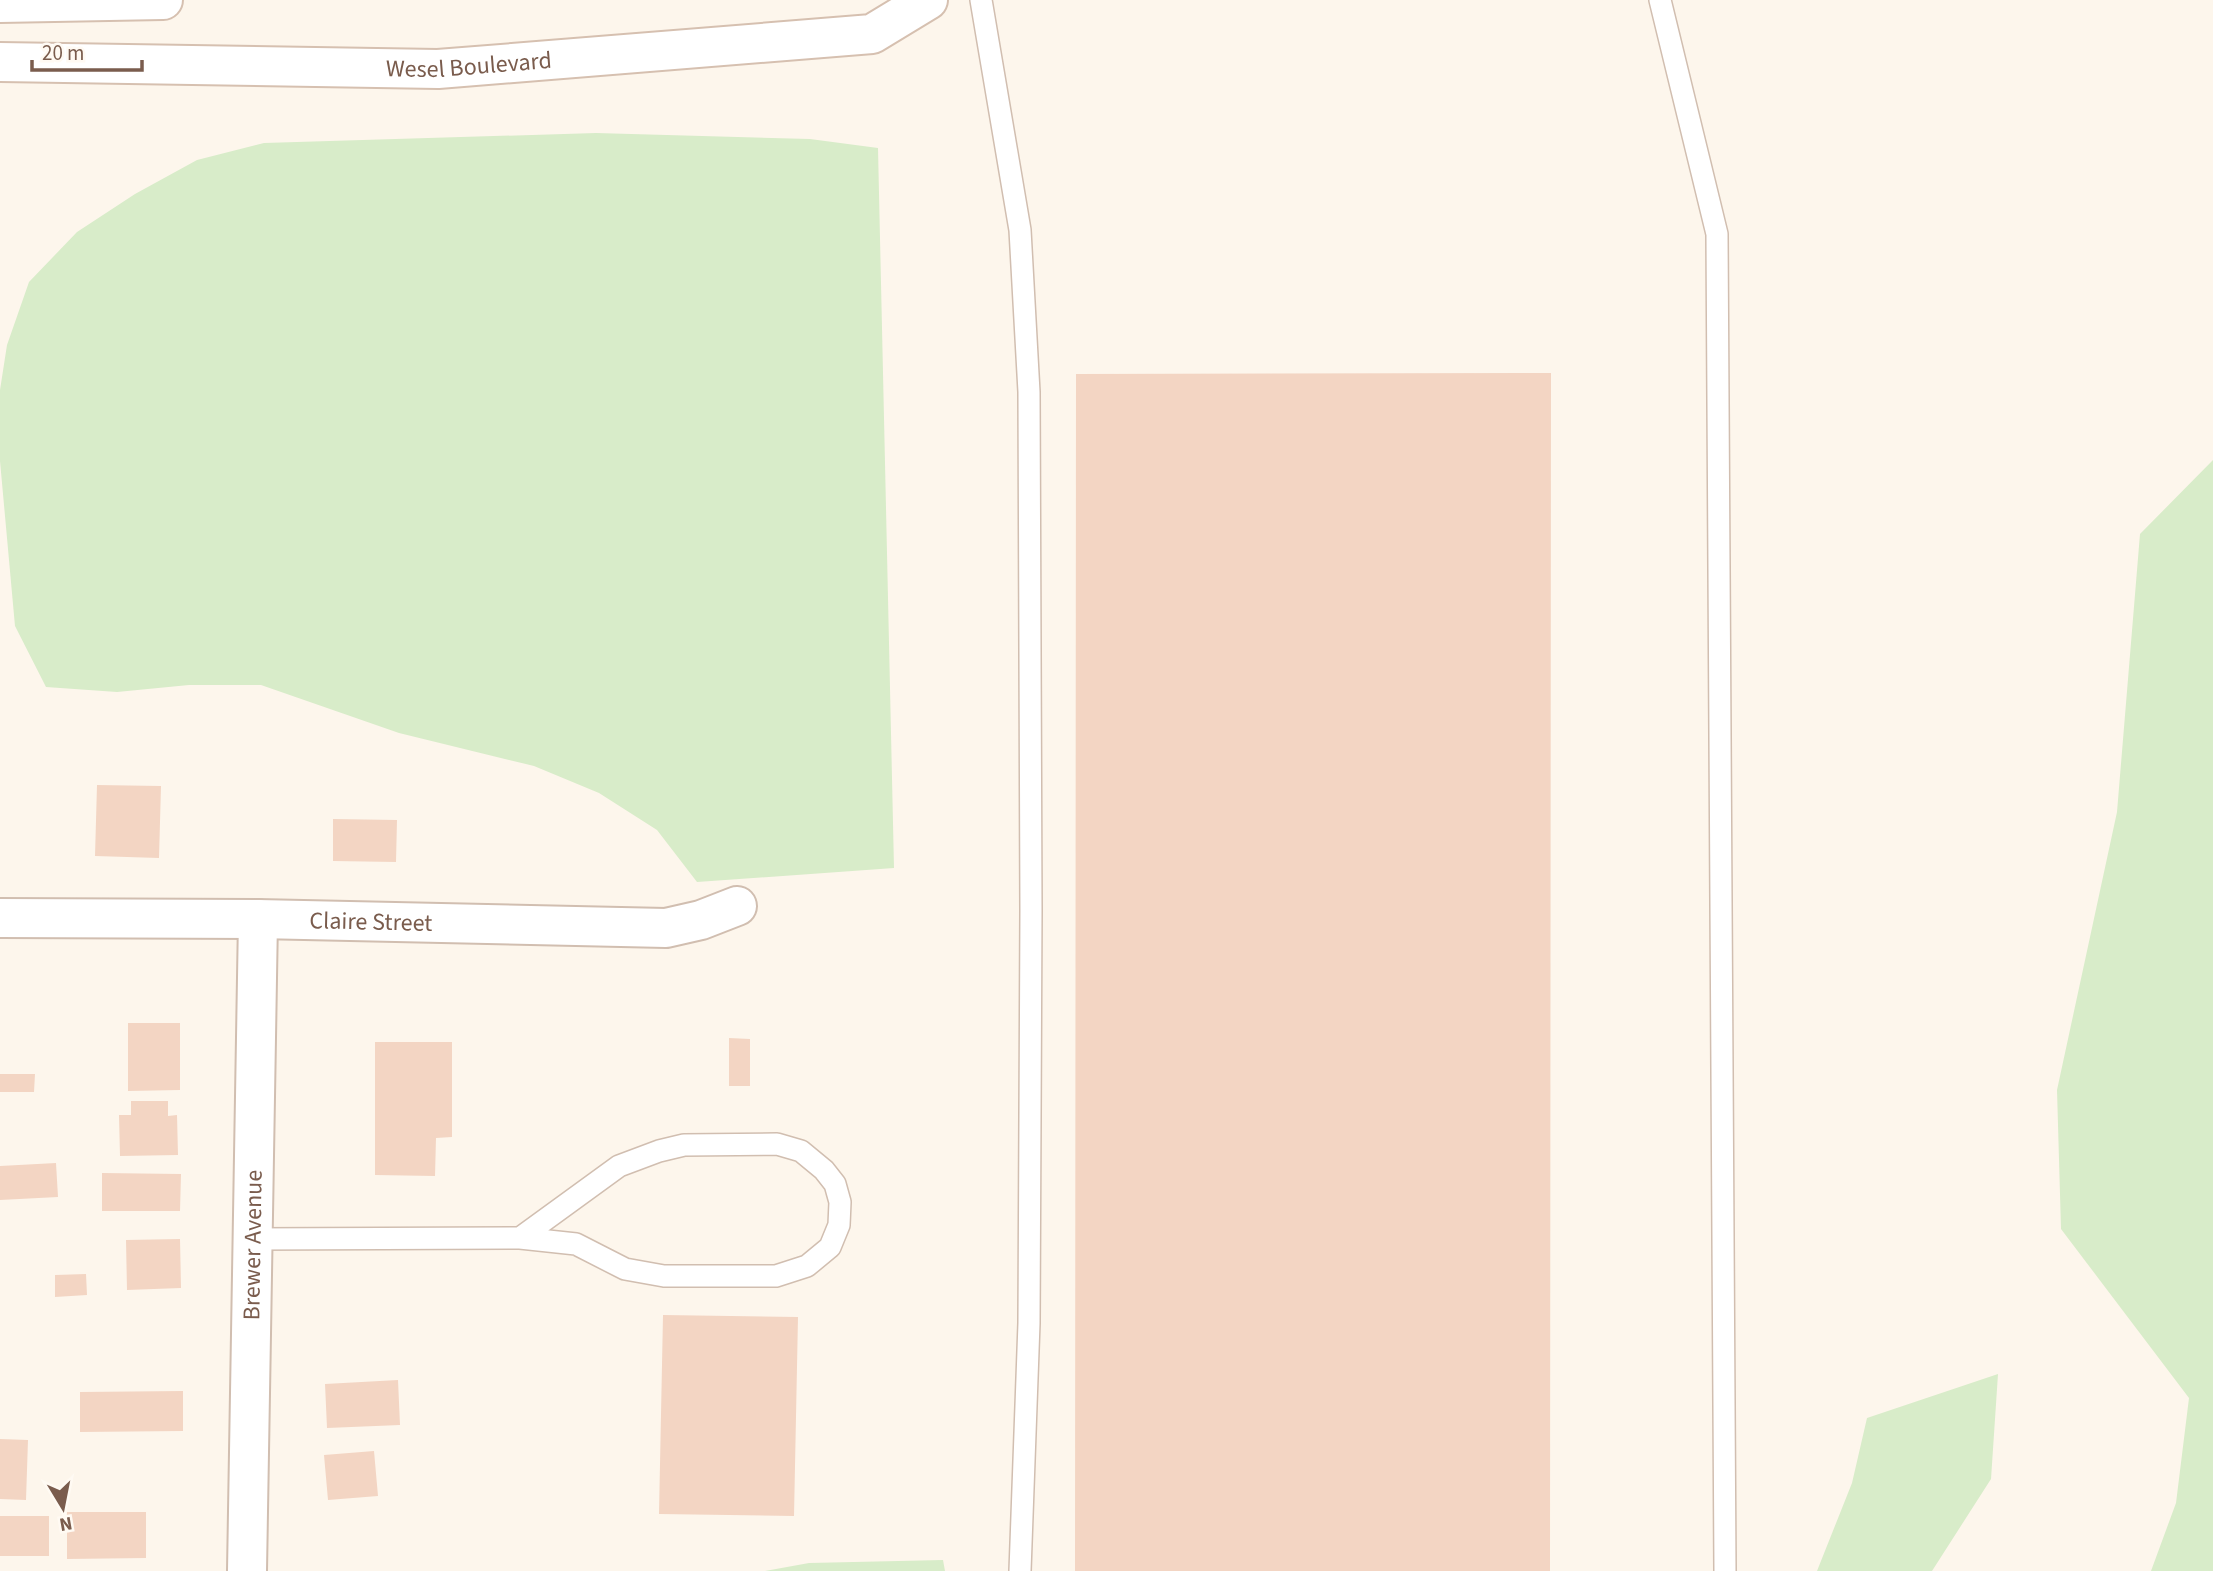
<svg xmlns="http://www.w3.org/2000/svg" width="2213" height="1571" font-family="'Source Sans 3',sans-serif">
<rect width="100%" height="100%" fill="#fdf6ec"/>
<path fill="#d8ecc9" d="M596,133L810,139L878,148L894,868L697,882L657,830L599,793L534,766L399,733L261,685H189L117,692L46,687L15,626L0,461V390L7,345L29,282L77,232L135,194L197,160L264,143Z
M2213,460V1571H2151L2176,1503L2189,1398L2061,1229L2057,1090L2117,812L2140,534Z
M1998,1374L1991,1479L1932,1571H1817L1852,1483L1867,1418Z
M943,1560L945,1571H765L809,1563Z"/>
<path fill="#f3d5c3" d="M1551,373L1550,1571H1075L1076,374Z
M97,785L161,786L159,858L95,856Z
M333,819L397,820L396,862L333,861Z
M128,1023H180V1090L128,1091Z
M729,1038L750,1039V1086H729Z
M375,1042H452V1137L436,1138L435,1176L375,1175Z
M0,1074H35L34,1092H0Z
M131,1101H168V1116L177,1115L178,1155L120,1156L119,1115H131Z
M56,1163L58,1197L0,1200V1166Z
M102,1173L181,1174L180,1211H102Z
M180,1239L181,1288L127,1290L126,1240Z
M86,1274L87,1295L55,1297V1275Z
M663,1315L798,1317L794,1516L659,1514Z
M398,1380L400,1425L327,1428L325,1384Z
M183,1391V1431L80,1432V1392Z
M0,1439L28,1440L26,1500L0,1499Z
M374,1451L378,1496L328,1500L324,1455Z
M67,1512H146V1558L67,1559Z
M0,1516H49V1556H0Z"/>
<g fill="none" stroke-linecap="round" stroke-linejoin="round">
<defs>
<path id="lane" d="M981,0L1020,230L1029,392L1031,910L1029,1323L1020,1571
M1660,0L1717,234L1725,1571
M253,1239L520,1238L576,1244L625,1269L664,1276H776L807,1266L830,1247L839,1225L840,1202L835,1184L824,1170L801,1151L777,1144L684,1145L659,1151L619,1166L520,1238"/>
<g id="street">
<path id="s1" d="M0,918L258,919L666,928L701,920L737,906"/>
<path id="s2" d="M247,1571L258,919"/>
</g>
<g id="secondary">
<path d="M0,3L163,0"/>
<path id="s3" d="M0,62L438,69L872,34L928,0"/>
</g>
</defs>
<use href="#lane" stroke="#d1beb0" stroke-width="24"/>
<use href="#street" stroke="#d1beb0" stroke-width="42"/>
<use href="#secondary" stroke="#d6c0b0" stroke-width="42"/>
<use href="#lane" stroke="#fff" stroke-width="21"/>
<use href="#street" stroke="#fff" stroke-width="38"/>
<use href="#secondary" stroke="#fff" stroke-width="38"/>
</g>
<g text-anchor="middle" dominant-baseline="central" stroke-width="7" stroke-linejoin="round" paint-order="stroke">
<g font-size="24" fill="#7a5c4d" stroke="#fffaf3">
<text stroke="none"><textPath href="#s3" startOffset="469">Wesel Boulevard</textPath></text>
<text stroke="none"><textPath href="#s1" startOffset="371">Claire Street</textPath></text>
<text stroke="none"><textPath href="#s2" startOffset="326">Brewer Avenue</textPath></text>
</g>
</g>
<g transform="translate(63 1508) rotate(170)" stroke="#fffaf3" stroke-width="5" paint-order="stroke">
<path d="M0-5L12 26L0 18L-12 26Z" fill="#7a5c4d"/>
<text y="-10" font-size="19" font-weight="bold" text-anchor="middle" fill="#7a5c4d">N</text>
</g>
<path d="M32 60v10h110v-10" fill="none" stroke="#7a5c4d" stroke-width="3.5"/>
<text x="42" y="60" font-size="21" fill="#7a5c4d" stroke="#fffaf3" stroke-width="5" paint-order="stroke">20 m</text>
</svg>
